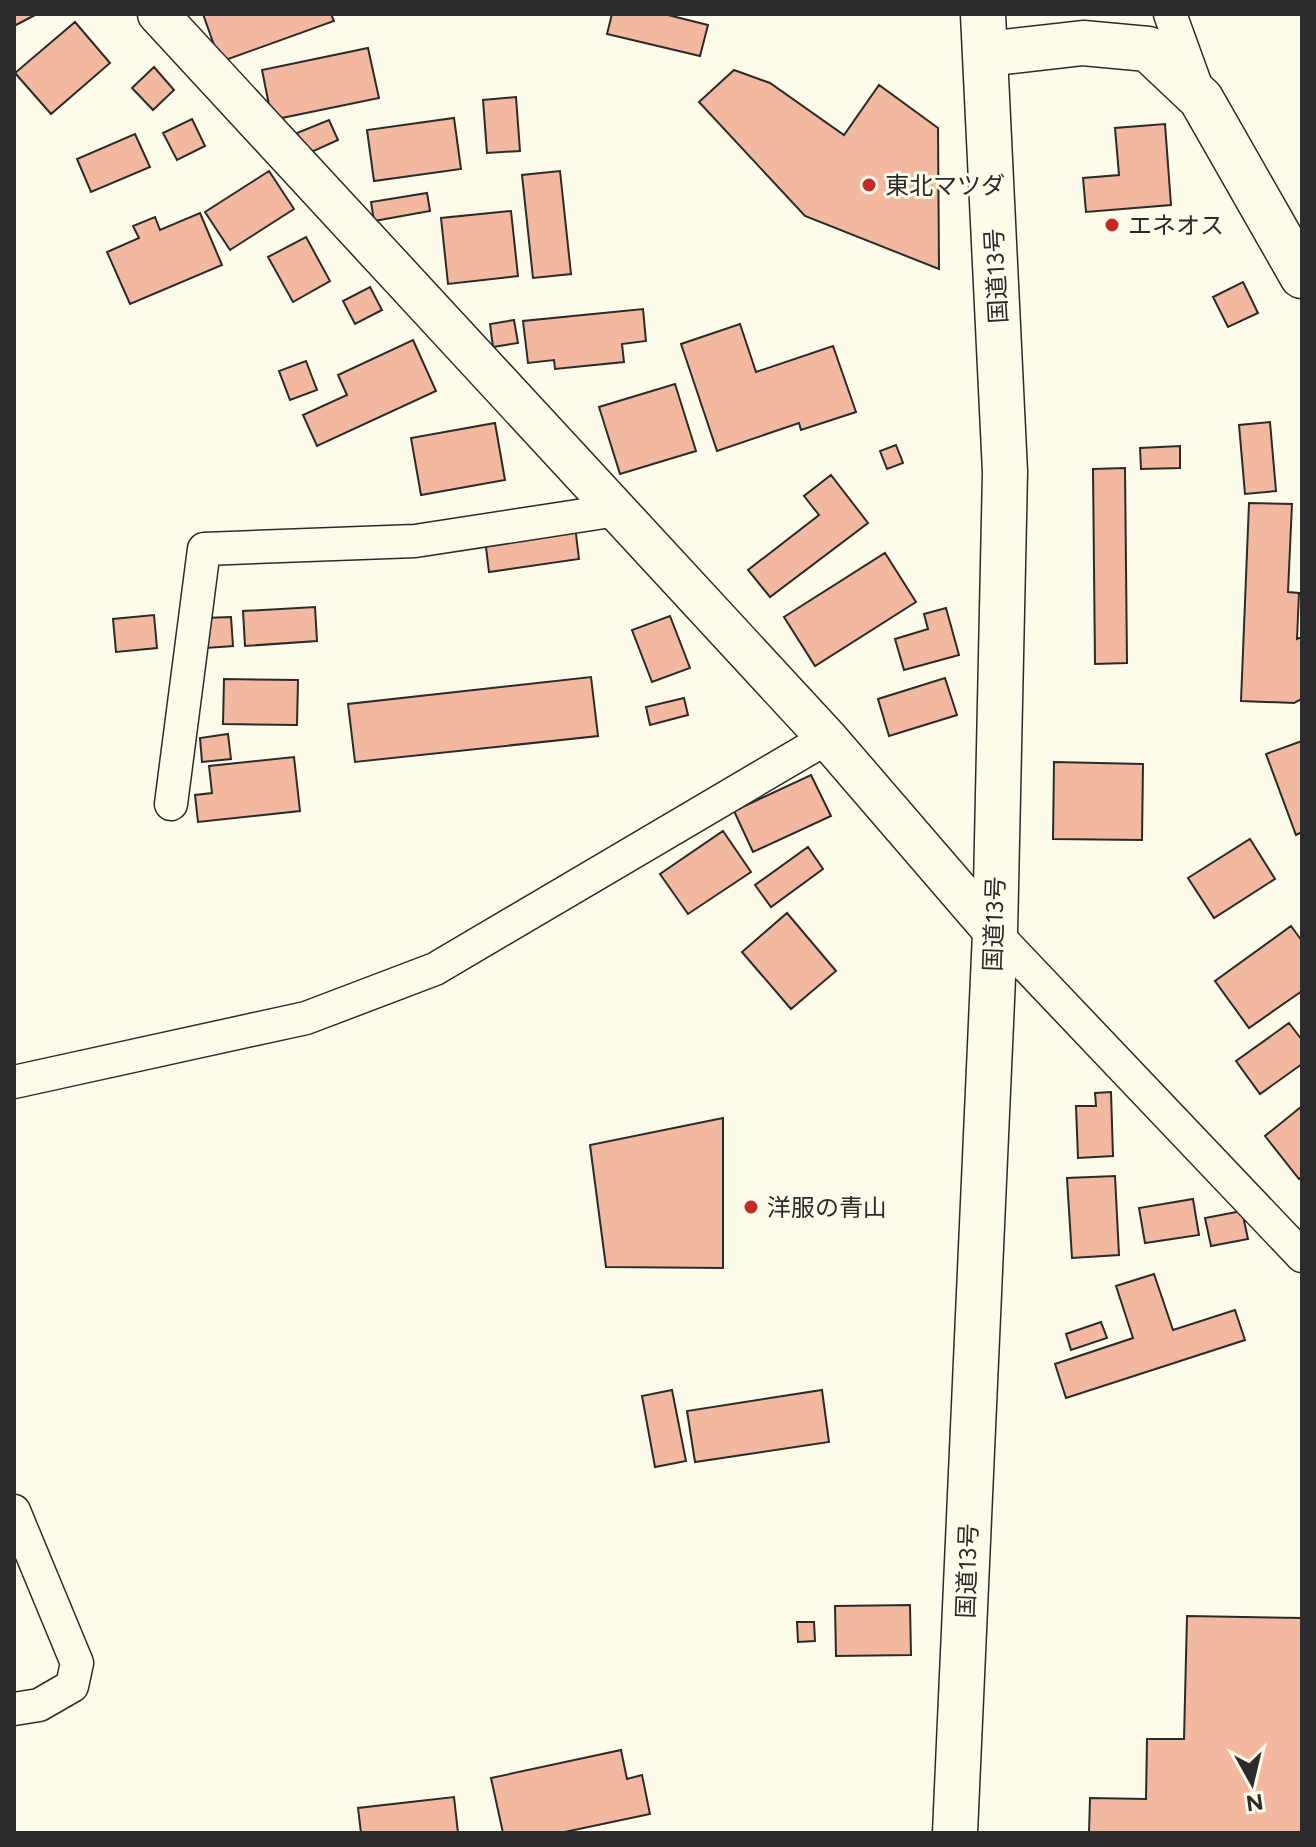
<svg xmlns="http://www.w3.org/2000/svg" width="1316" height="1847" font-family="Figtree,'Noto Sans JP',sans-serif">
<rect width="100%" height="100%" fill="#fdfbea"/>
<path fill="#f2b8a0" stroke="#2b2b2b" stroke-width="2" d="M14,14H37L14,26Z
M203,14H331L334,21L220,62Z
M612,14H664L708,25L700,56L607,34Z
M75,22L110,63L51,114L15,73Z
M368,48L379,98L272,120L262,70Z
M154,67L174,90L153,110L132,88Z
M734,70L770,83L844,135L879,85L938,128L939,269L805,216L699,102Z
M516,97L520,151L487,153L483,100Z
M454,118L461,169L374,181L367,130Z
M192,119L205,146L177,160L163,133Z
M329,120L338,140L307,154L297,133Z
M1165,124L1171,205L1086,212L1083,178L1119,175L1115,128Z
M135,134L150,167L91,192L77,159Z
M269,171L294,209L230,250L205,212Z
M560,171L571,274L533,278L522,175Z
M427,193L430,211L374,221L371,202Z
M511,211L518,276L448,284L441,218Z
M200,213L222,265L130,304L107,252L139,238L133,226L155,217L160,230Z
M306,237L330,281L293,302L268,257Z
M1243,282L1258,313L1228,327L1213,297Z
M370,287L382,310L355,324L343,301Z
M643,309L646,341L622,344L624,362L555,369L554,360L528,363L523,321Z
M514,320L518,343L493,347L490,324Z
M740,324L756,372L833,346L856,412L801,430L799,423L717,451L681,344Z
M413,340L436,391L317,446L303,415L347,395L338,375Z
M306,361L317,390L290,400L279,371Z
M675,384L696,451L620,474L599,407Z
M1270,422L1276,491L1245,494L1239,425Z
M495,423L505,480L421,495L411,438Z
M896,445L903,463L887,469L880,451Z
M1180,446V468L1141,469L1140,448Z
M1125,468L1127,663L1095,664L1093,469Z
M831,475L868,523L770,597L748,570L819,515L804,496Z
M1249,503L1292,504L1288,592L1299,593L1297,639L1302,637V699L1294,703L1241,701Z
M575,526L579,559L489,572L485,539Z
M885,553L916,602L815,666L784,617Z
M315,607L317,641L245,646L243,611Z
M946,608L959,655L904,670L895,639L928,629L924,614Z
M154,615L157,648L116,652L113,619Z
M670,616L690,668L652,682L632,630Z
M231,617L233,646L206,648L204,618Z
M591,677L598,736L355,762L348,704Z
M945,678L957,715L889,736L878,699Z
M224,679L298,680L297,725L223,724Z
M684,698L688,715L650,725L646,707Z
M228,734L231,759L202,762L200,738Z
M1302,741V832L1296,835L1266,754Z
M294,757L300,811L198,822L195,795L212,793L209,766Z
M1054,762L1143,764L1142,840L1053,839Z
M811,775L831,816L753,852L734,811Z
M723,831L751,872L688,914L660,874Z
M1250,839L1275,879L1214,918L1188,878Z
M808,847L823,869L771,907L755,885Z
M787,913L836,971L791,1009L742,952Z
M1291,926L1302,941V991L1249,1028L1215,981Z
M1289,1023L1302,1040V1064L1260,1094L1236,1061Z
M1111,1092L1113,1156L1078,1158L1076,1106H1096L1095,1093Z
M1302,1106V1176L1299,1179L1265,1136Z
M723,1118V1268L606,1267L590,1145Z
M1115,1176L1119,1255L1072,1258L1067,1178Z
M1193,1199L1199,1235L1145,1243L1139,1208Z
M1242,1211L1248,1239L1211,1246L1205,1218Z
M1154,1274L1173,1330L1235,1310L1245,1340L1066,1398L1055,1364L1133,1338L1116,1286Z
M1101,1322L1107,1338L1071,1350L1066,1334Z
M672,1390L686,1461L655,1467L642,1396Z
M822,1390L829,1442L695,1462L687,1411Z
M910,1605L911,1655L836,1656L835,1606Z
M1187,1616L1302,1618V1833H1089L1090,1798L1146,1799L1147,1739H1184Z
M797,1622H814L815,1641L798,1642Z
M621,1750L627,1779L642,1775L650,1814L560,1833H503L491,1778Z
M454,1797L458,1833H361L358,1808Z"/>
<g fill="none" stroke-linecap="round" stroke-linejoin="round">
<defs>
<path id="minor" d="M1170,14L1199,94
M171,804L204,549L415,541L617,510
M995,933L1302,1256
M14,1082L306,1018L435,969L827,738
M14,1511L77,1663L72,1686L39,1705L14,1709"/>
<path id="tertiary" d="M158,14L827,738L995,933"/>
<path id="secondary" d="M986,54L1083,43L1148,49L1201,99L1302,276"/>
<path id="trunk" d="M955,1833L995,933L1005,472L983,14"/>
</defs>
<use href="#minor" stroke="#2b2b2b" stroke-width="35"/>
<use href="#tertiary" stroke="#2b2b2b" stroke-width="43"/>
<use href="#secondary" stroke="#2b2b2b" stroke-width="47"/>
<use href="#trunk" stroke="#2b2b2b" stroke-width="47"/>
<use href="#minor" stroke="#fdfbea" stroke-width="32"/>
<use href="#tertiary" stroke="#fdfbea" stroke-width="40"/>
<use href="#secondary" stroke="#fdfbea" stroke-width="44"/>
<use href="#trunk" stroke="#fdfbea" stroke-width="44"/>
</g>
<g fill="#c62828" stroke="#fdfbea" stroke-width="3">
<circle cx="869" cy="185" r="8"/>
<circle cx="1112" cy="225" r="8"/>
<circle cx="751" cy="1207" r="8"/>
</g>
<g text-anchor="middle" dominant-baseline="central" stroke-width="6" stroke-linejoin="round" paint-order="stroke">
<g font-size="24" fill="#2b2b2b" stroke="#fdfbea" text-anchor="start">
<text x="885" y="185">東北マツダ</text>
<text x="1128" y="225">エネオス</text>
<text x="767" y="1207">洋服の青山</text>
</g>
<g font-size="24" fill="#2b2b2b" stroke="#fdfbea">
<text transform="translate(996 276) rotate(-93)">国道13号</text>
<text transform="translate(994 924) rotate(-88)">国道13号</text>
<text transform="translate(967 1571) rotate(-88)">国道13号</text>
</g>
</g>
<rect width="1316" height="1847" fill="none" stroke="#2b2b2b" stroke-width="32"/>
<g transform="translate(1252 1783) rotate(172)" stroke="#fdfbea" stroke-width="6" paint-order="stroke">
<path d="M0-6L14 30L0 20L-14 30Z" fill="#2b2b2b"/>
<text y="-12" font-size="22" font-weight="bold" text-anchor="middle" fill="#2b2b2b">N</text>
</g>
</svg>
